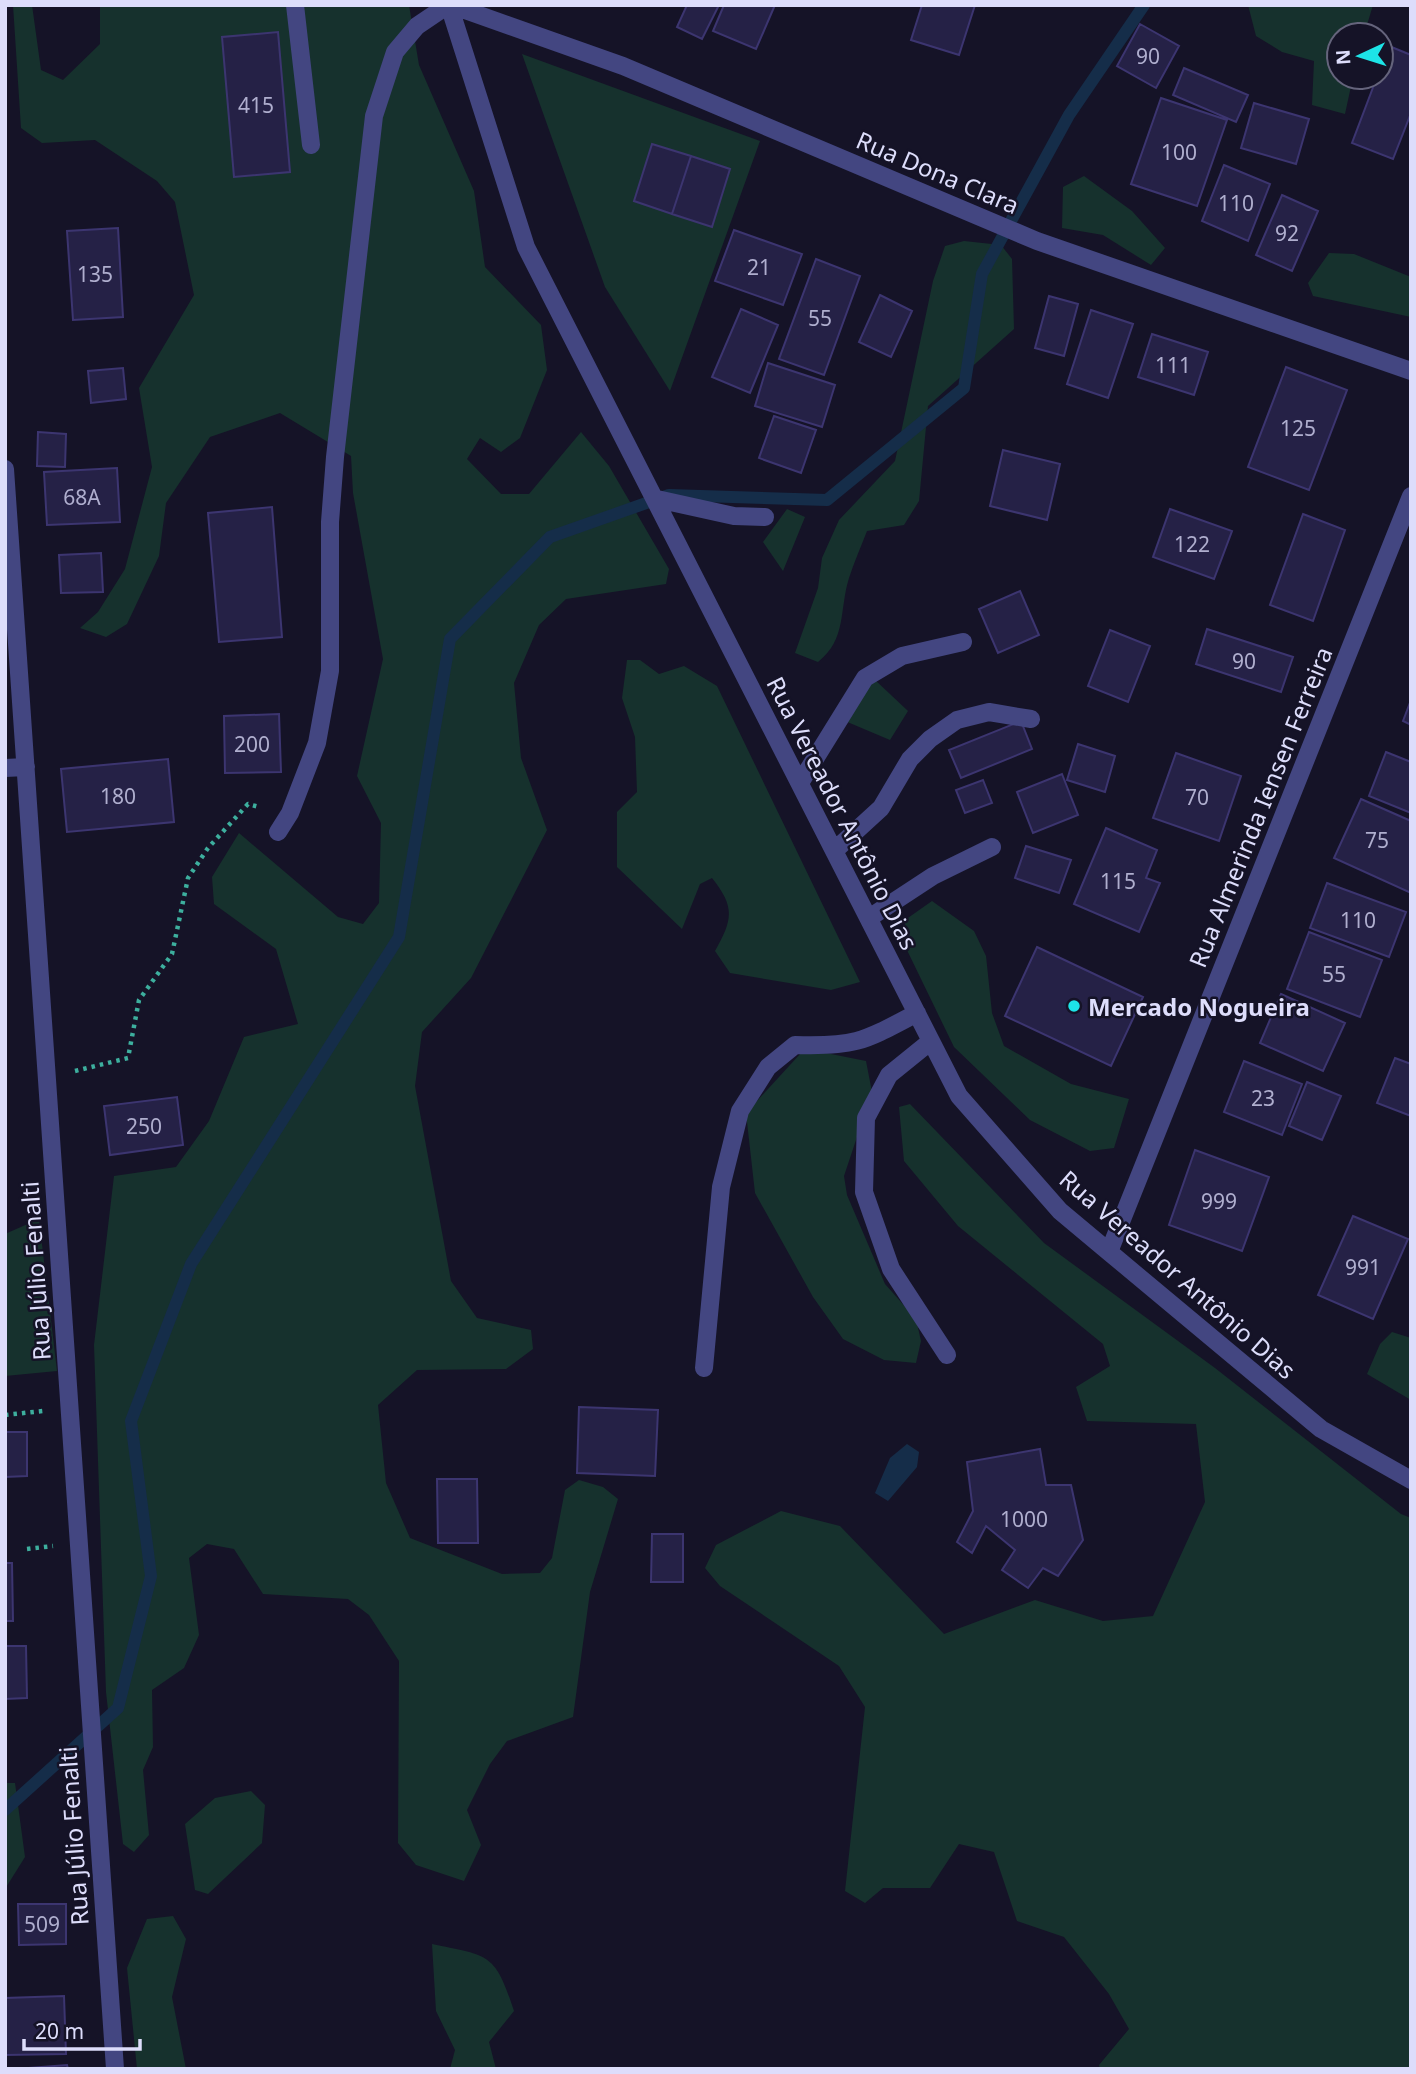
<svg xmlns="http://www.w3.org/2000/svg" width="1416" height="2074" font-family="'Noto Sans',sans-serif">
<rect width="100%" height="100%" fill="#151327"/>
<path fill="#16312d" d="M13,5H32L41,70L63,80L100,44V5H409L419,65L474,191L485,267L541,325L547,370L520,438L501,452L480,438L467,459L501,494H529L581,432L609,466L669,569L666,584L566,599L539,625L514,683L521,758L547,830L471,978L422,1032L415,1086L451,1281L477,1318L531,1330L533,1349L506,1369L417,1370L378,1405L386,1483L410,1538L502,1574L540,1573L552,1558L565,1490L579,1480L603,1487L618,1499L590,1592L573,1717L507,1741L490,1764L467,1810L481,1845L464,1881L416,1865L398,1843L399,1661L369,1615L348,1599L263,1594L234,1549L207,1544L189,1558L199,1635L184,1668L152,1690L153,1747L143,1770L149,1835L134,1852L123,1844L106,1692L94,1345L114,1176L176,1167L209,1121L244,1037L298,1024L276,949L214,904L212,877L239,833L338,917L363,924L379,903L381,823L357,776L383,659L353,493L351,456L280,413L210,437L166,503L159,556L127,624L106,637L80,628L98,612L125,569L152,467L139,388L194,295L175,202L157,181L95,140L42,143L21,128Z
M1248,5H1373L1364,35H1339V77H1353L1345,114L1312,105L1314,61L1282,52L1256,36Z
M522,54L760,141L670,391L605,287Z
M1084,176L1132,211L1165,248L1151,265L1103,235L1062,228L1063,187Z
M964,241L1001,245L1012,259L1014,329L928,406L919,501L904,525L867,531C861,547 854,562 849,578C839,610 847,639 818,662L795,653L818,588L822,558L839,520L895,461L933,281L945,246Z
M1329,253L1354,254L1411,277V317L1313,296L1308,283Z
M787,509L805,517L783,571L763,542Z
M627,660H640L659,674L684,666L717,686L860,982L831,990L730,973L715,951C733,919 735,907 712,878L700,884L682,929L617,867V812L637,792L635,737L622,698Z
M874,679L908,711L890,740L845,721Z
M932,901L974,931L986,956L992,1013L1004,1046L1071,1084L1129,1099L1114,1148L1090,1151L1030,1120L954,1047L905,946V920Z
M801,1053H826L866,1061L872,1092L844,1176L847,1195L885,1284L916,1319L921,1341L916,1363L884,1360L843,1339L813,1297L755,1193L746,1113Z
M910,1104L1044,1243L1215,1368L1401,1514L1411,1518V2069H1100L1099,2065L1129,2029L1109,1994L1064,1937L1017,1921L994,1852L959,1844L930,1888H883L865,1903L845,1891L865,1707L839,1666L720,1586L705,1568L716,1545L781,1511L840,1526L944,1634L1035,1600L1103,1621L1153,1616L1205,1502L1196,1424L1087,1421L1076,1387L1110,1366L1103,1344L958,1226L904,1161L899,1107Z
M39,1219L57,1371L5,1376V1234Z
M1392,1332L1411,1338V1400L1367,1374L1380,1344Z
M5,1783H15L25,1857L5,1889Z
M251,1791L265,1805L262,1843L208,1894L195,1890L185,1824L215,1798Z
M173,1916L186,1939L172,1997L186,2069H137L127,1968L147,1919Z
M432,1944C489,1956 495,1952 514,2011L489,2042L496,2069H450L455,2050L436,2011Z"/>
<path fill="#152d49" d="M907,1444L919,1452L917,1467L888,1501L875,1493L890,1458Z"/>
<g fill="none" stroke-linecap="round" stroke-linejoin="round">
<path stroke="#152d49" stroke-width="12" d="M5,1810L118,1708L151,1576L131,1421L191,1264L399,937L450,639L550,537L669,495L827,500L964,388L982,274L1069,115L1144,5"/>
</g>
<path fill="#252146" stroke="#3c3570" stroke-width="2" d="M687,5H719L702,39L677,27Z
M724,5H775L756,49L713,31Z
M922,5H975L959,55L911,40Z
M1140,24L1179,46L1156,88L1117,66Z
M278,32L290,172L234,177L222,37Z
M1389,46L1411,55V113L1393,159L1352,143L1377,77H1381Z
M1184,68L1248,95L1236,122L1173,95Z
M1161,98L1227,120L1197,206L1131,184Z
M1254,103L1309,119L1296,164L1241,148Z
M652,144L691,156L672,214L634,201Z
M691,156L730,169L712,227L672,214Z
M1224,165L1270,184L1248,241L1202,221Z
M1282,195L1318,211L1292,271L1256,255Z
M118,228L123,317L73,320L67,231Z
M734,230L802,254L783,305L715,281Z
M816,259L860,276L824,375L779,359Z
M880,295L912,311L891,357L859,342Z
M1049,296L1078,304L1064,356L1035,348Z
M741,309L778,325L750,393L712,377Z
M1091,310L1133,324L1108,398L1067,384Z
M1152,334L1208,352L1194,395L1138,377Z
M768,363L835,385L822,427L755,406Z
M1286,367L1347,390L1309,490L1248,467Z
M123,368L126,399L91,403L88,371Z
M774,416L816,430L801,473L759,458Z
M38,432L66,434L65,467L37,466Z
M1003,450L1060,464L1047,520L990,506Z
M117,468L120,522L47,525L44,472Z
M272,507L282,637L219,642L208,513Z
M1170,509L1232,531L1214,579L1153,557Z
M1303,514L1345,530L1313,621L1270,605Z
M101,553L103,592L61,593L59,555Z
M1020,591L1039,635L998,653L979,609Z
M1207,629L1293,657L1281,692L1196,664Z
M1110,630L1150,646L1128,702L1088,686Z
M1411,700V725L1403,721Z
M279,714L281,772L225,773L224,716Z
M1021,721L1032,749L961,778L949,750Z
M1078,744L1115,756L1105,792L1067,780Z
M1386,752L1411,762V813L1369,796Z
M1176,753L1241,776L1219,841L1153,818Z
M168,759L174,822L67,832L61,769Z
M1062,774L1078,815L1033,833L1017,792Z
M983,780L992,803L965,813L956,790Z
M1361,799L1411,821V893L1334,858Z
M1106,828L1157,850L1146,878L1160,883L1139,932L1074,904Z
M1026,846L1071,860L1059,893L1015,878Z
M1327,883L1406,912L1389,957L1310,928Z
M1309,932L1382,960L1360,1017L1287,989Z
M1037,947L1143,997L1111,1066L1005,1016Z
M1281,994L1345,1023L1323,1071L1260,1043Z
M1395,1058L1411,1064V1116L1377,1103Z
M1244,1061L1302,1084L1282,1135L1224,1112Z
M1307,1082L1341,1096L1322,1140L1289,1126Z
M177,1097L183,1145L110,1155L104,1106Z
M1195,1150L1269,1177L1242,1251L1169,1225Z
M1353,1216L1408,1239L1373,1319L1318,1295Z
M579,1407L658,1410L655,1476L577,1473Z
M5,1432H27V1476L5,1477Z
M1040,1449L1046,1485H1071L1083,1540L1058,1576L1043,1568L1028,1588L1002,1570L1015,1550L986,1526L972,1553L957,1542L973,1511L967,1462Z
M437,1479H477L478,1543H438Z
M652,1534H683V1582H651Z
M5,1563H12L13,1621H5Z
M5,1646H26L27,1698L5,1699Z
M18,1904H66V1944L19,1945Z
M64,1996L66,2054L5,2055V1998Z
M67,2065L68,2069H15Z"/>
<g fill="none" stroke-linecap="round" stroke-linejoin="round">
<path stroke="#3daf9e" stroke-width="4.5" stroke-dasharray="3.5 5" stroke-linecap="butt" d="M75,1071L128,1058L139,1000L172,954L188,878L208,848L248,804L259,807
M5,1415L43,1411
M27,1549L53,1546"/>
<path stroke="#434681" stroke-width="18" d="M295,5L311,145
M449,5L526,247L959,1096L1060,1211L1109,1252L1321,1429L1411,1480
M451,5L623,66L1037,241L1411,371
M5,469L115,2069
M657,499L734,516L765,517
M5,768L26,767
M800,783L865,678L902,656L963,642
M278,832L290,813L317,743L330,671V522L335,457L374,116L395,52L417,26L448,5
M834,851L881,808L910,759L930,739L957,720L989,712L1031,719
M869,918L933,876L992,847
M931,1041L889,1075L866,1118L864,1192L891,1269L947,1355
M1109,1252L1411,496
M704,1368L721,1187L740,1111L768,1067L795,1045C856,1047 864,1041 917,1013"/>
</g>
<circle fill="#1de4e7" stroke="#151327" stroke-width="2.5" cx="1074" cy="1006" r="7"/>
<g text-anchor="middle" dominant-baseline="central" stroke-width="5" stroke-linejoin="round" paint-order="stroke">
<g font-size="21" fill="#afaece">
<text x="1148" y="56">90</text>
<text x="256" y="105">415</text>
<text x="1179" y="152">100</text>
<text x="1236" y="203">110</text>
<text x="1287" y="233">92</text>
<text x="759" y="267">21</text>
<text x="95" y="274">135</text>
<text x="820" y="318">55</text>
<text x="1173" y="365">111</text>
<text x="1298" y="428">125</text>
<text x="82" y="497">68A</text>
<text x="1192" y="544">122</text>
<text x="1244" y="661">90</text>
<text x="252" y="744">200</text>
<text x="118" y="796">180</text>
<text x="1197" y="797">70</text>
<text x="1377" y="840">75</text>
<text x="1118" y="881">115</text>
<text x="1358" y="920">110</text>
<text x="1334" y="974">55</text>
<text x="1263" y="1098">23</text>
<text x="144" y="1126">250</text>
<text x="1219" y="1201">999</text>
<text x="1363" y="1267">991</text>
<text x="1024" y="1519">1000</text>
<text x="42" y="1924">509</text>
</g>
<g font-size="24" fill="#ddddfb" stroke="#151327">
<text transform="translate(938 172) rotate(23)">Rua Dona Clara</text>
<text transform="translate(1260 807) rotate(-68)">Rua Almerinda Iensen Ferreira</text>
<text transform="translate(843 813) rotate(63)">Rua Vereador Antônio Dias</text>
<text transform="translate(35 1271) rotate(-94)">Rua Júlio Fenalti</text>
<text transform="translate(1178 1274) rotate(41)">Rua Vereador Antônio Dias</text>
<text transform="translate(73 1836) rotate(-94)">Rua Júlio Fenalti</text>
</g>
<g font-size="24" font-weight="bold" fill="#ddddfb" stroke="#151327" text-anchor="start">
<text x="1088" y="1006">Mercado Nogueira</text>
</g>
</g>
<rect width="1416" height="2074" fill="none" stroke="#ddddfb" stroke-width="14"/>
<g transform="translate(1360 56) rotate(266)"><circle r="33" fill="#151327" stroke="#65647c" stroke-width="2"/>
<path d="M0-5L12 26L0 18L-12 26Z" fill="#1de4e7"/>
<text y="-10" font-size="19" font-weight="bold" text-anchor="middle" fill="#ddddfb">N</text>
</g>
<path d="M24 2039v10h116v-10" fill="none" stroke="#ddddfb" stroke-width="3.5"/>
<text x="35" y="2039" font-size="21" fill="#ddddfb" stroke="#151327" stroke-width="5" paint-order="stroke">20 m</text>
</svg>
